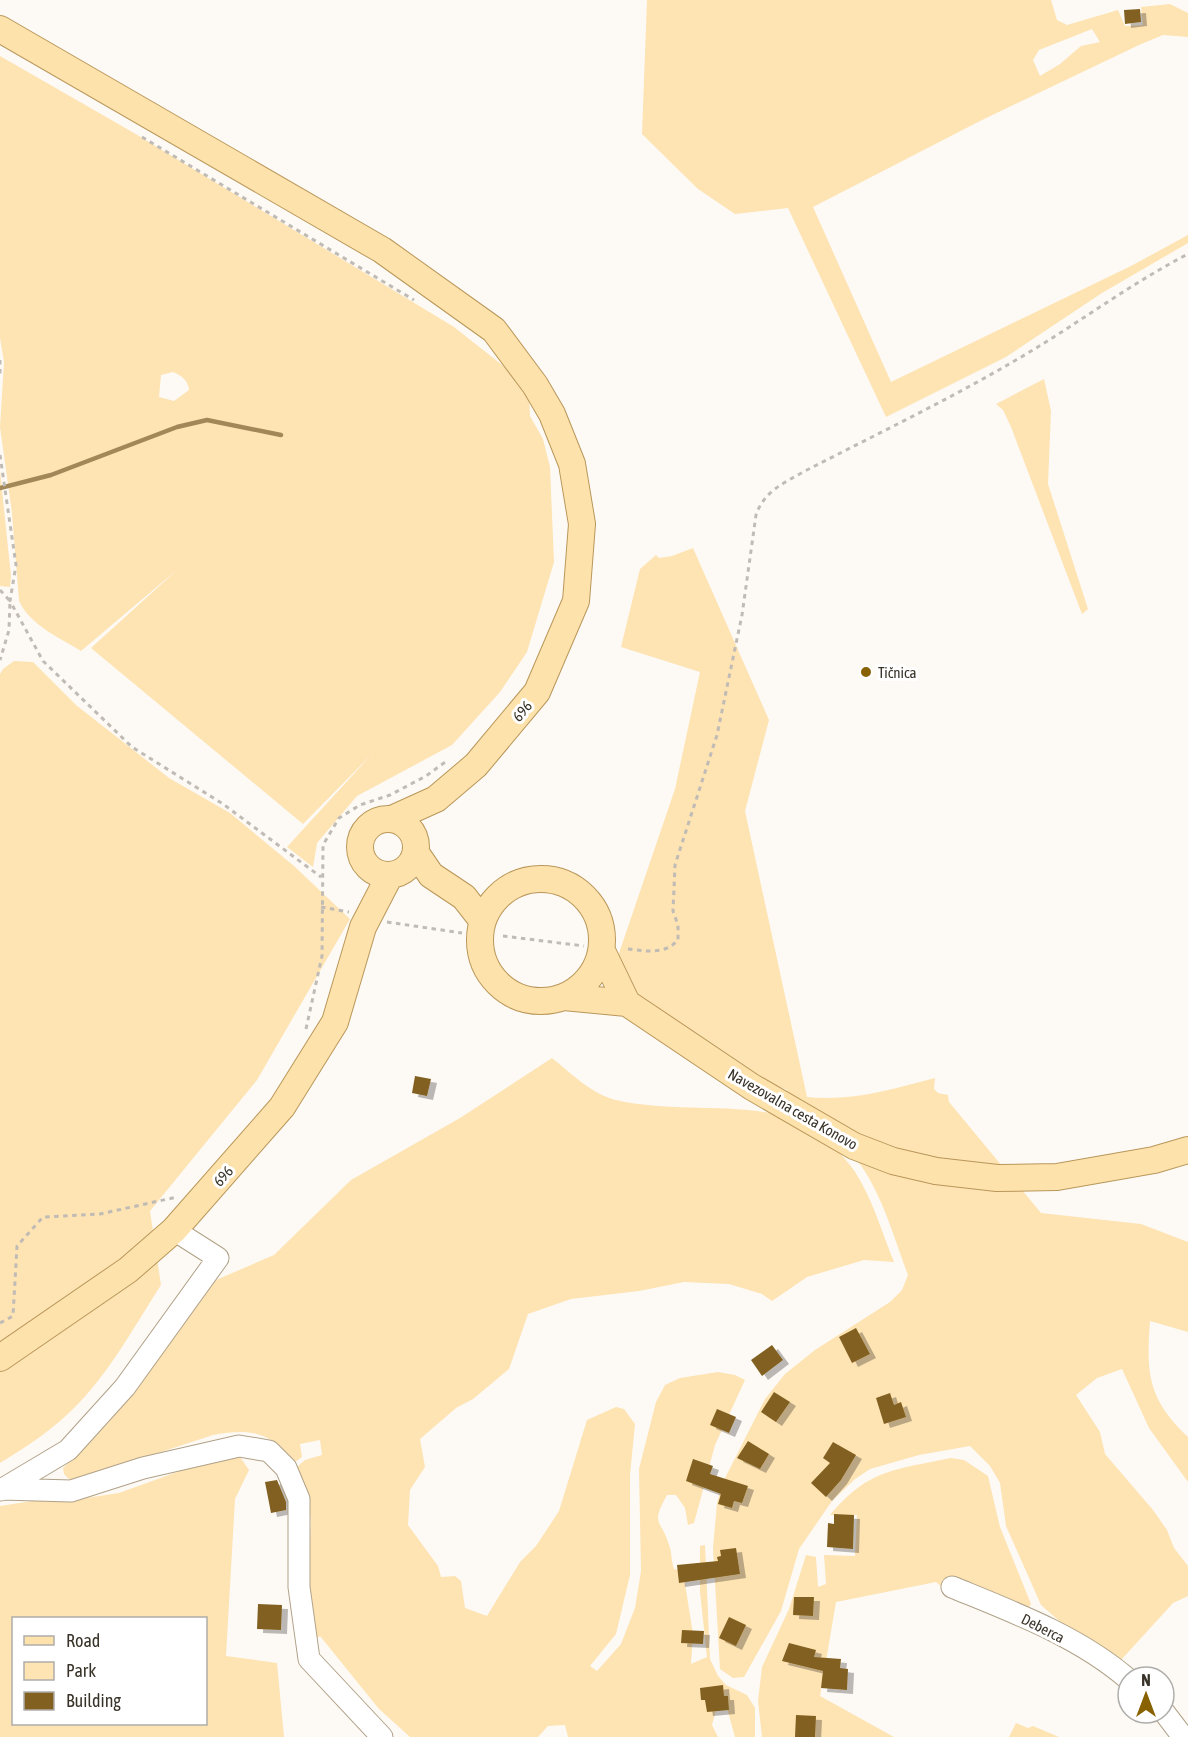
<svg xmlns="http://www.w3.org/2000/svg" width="1188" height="1737" font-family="'Asap Condensed',sans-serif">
<defs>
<filter id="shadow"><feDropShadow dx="6" dy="4" stdDeviation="0" flood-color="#0004"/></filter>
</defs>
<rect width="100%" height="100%" fill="#fdfaf5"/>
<path fill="#fee3b3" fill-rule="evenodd" d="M647,0H1051L1057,20L1067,25L1118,10L1125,26L1143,25L1141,7L1170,4L1188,13V37L1163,35L1139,45L982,120L813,207L891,382L1131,266L1188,235V243L1102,293L1006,357L886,417L788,208L735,214L698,189L642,134ZM1092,29L1100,42L1081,46L1060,64L1040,76L1033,60L1039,50Z
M0,56L134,133L454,327L506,368L529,394L530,416L543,439L550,467L554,562L527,652L500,692L452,745L357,796L317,843L313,867L287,847L372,754L303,824L91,648L178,569L81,651C60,638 30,625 19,601L12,513L0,427L4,362L0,338ZM173,372C182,376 188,380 189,390L174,401L159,397L161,375Z
M1044,379L1051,411L1048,484L1088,609L1082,614L1011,427L1003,410L996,404Z
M0,471L11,576L10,587L0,586Z
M693,548L769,720L745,811L807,1097C851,1102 893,1089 935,1078L934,1089L938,1093L948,1095L949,1102L1041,1213L1141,1224L1188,1242V1332L1150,1321C1146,1374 1148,1399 1188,1437V1482L1149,1428L1122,1369L1097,1378L1076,1395L1100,1432L1105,1454L1153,1510L1167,1530L1174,1548L1188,1566V1596L1173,1603L1121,1660L1088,1646L1041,1605L1006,1526L1000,1483L990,1466L970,1446L919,1455L870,1469L855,1479L832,1501L799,1549L781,1611L744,1677L733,1678L720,1669L713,1548L717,1503L723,1482L765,1399L785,1374L815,1350L890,1302L902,1290L908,1275C891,1230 878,1177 842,1143C827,1129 795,1117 776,1107L787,1090L675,1044L603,1000L675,789L700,672L621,647L640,569L656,555L659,558L672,556Z
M14,661L33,662L76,705L169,778L230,813L294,866L350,919L257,1080L150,1211L161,1285C135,1325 111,1370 78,1404C55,1428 28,1446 0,1463V674L3,669Z
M552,1058C571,1073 591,1094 616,1100C672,1113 732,1102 788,1117C814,1124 849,1158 861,1182C875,1207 883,1235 894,1262L864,1260L807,1277L772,1301L762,1294L729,1284L684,1282L639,1291L571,1299L528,1314L509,1369L473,1399L456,1408L420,1439L425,1467L410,1490L408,1525L438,1566L441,1577L455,1576L461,1581L465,1608L487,1616L520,1562L536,1546L559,1511L587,1420L616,1407L624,1409L635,1424L630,1475V1575L616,1634L590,1666L597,1671L621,1644L635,1608L641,1571L639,1469L656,1402L665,1385L680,1378L718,1372L735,1375L745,1380L715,1445L694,1523L688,1525L685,1508L676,1495H667C650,1526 661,1518 669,1545C672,1552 671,1561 674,1569L683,1571L693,1634L691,1664L707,1657L700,1592V1546L705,1545L710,1659L718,1676L726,1685L747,1695L755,1708V1737H735L725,1701L719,1699L712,1725L718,1737H568L565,1725L548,1726L538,1737H410L379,1709L320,1636L314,1640L307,1604L311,1521L308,1499L297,1467L305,1460L322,1455L320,1440L300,1444L302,1457L294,1463C271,1431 250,1428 213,1435L79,1479H69L64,1474L63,1468L107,1424L147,1373L167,1340L216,1280L274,1255L351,1180L460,1118Z
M238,1454L249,1470L235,1499L226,1656L277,1663L284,1737H0V1506L45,1499L73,1500L119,1493L213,1459ZM14,1618H206V1724H14Z
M951,1458L964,1460L988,1476L1000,1527L1031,1604L1029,1607C1002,1595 978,1587 949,1593L936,1582L836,1602L820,1696L894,1737H762L758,1701L762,1667L789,1609L806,1555L816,1557L818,1587L826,1584L824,1555L855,1556L857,1515H830C870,1468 895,1470 951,1458Z
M1016,1723L1028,1728L1033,1726L1059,1737H1009Z"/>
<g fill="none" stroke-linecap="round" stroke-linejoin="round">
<path stroke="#a28758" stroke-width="4.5" d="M0,488L51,475L177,427L207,420L281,435"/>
</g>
<path fill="#826120" filter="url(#shadow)" d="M1140,9L1141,22L1125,24L1124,10Z
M415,1076L431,1079L427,1096L412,1093Z
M856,1328L870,1354L852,1363L839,1337Z
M772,1345L783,1360L762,1376L751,1360Z
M774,1392L790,1402L776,1422L761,1412Z
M890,1393L894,1405L901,1402L906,1417L884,1424L876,1398Z
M717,1409L736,1417L729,1433L710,1425Z
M748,1441L769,1454L760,1469L737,1458Z
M833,1442L856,1455L841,1480L826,1497L811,1483L830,1463L823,1458Z
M693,1459L713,1466L710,1474L748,1486L742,1503L734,1501L732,1508L718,1504L721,1494L686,1481Z
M277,1480L286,1502V1510L271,1513L265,1482Z
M834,1514L854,1515L853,1549L827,1547L828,1523L834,1524Z
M736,1548L740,1574L679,1583L677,1565L718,1561L717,1557L721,1556L720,1550Z
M794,1597H814L813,1616L793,1615Z
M258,1604L282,1605L281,1630L257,1629Z
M729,1617L746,1625L736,1646L719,1638Z
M682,1630L704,1631L703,1644L681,1643Z
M789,1643L816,1650L814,1657L841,1659L840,1668L848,1669L847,1690L821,1688L823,1671L782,1661Z
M723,1685L724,1696H728L729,1710L707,1712L705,1700H701L700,1688Z
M796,1715L816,1716L815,1737H795Z"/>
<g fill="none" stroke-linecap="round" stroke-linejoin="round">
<defs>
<path id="minor" d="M2,1489L71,1491L143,1468L239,1446L269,1451L286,1468L299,1499V1587L309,1659L382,1737
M1,1490L68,1450L125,1387L218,1258L174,1230
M952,1587C1013,1612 1078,1636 1128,1679
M1164,1712L1183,1737"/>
<path id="major" d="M0,29L382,250L494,330L535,385L552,414L572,464L582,524L576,601L537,692L476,765L436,799L394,818
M360 847a28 28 0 1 1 56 0a28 28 0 1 1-56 0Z
M416,853L431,875L464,897L482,920
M480 940a61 61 0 1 1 122 0a61 61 0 1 1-122 0Z
M602,951L627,1003
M564,997L627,1003L752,1087L854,1146L893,1161L936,1171L997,1178L1057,1177L1154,1160L1188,1150
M0,1358L128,1270L174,1230L282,1107L335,1022L363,927L390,875"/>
</defs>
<use href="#minor" stroke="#b0a188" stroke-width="23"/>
<use href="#major" stroke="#b9975a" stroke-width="28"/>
<path stroke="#c0bcb5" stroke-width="3" stroke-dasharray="4.5 4.5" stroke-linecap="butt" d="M142,137L414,300
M0,360V376
M0,455L16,565L10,601L43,661L132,747L223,804L321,877
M0,590L10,601L9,630L0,660
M321,907L349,912
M387,922L462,933
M503,936L584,946
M628,949C646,951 665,955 678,940V925L673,911L675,865L717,735L742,615L756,515C764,491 784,483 805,471C875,435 948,400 1016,360C1075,326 1128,285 1188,254
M306,1029L322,956L323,845L339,818L360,805L390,795L426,776L448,760
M0,1323L13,1316L17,1246L43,1217L100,1214L177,1197"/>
<use href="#minor" stroke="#fff" stroke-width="21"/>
<use href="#major" stroke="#fee2ac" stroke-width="26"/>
</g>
<circle fill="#886100" stroke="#fff" stroke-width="2" cx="866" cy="672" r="6"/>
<g text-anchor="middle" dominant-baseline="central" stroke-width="6" stroke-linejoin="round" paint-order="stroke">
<g font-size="15" fill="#383228" stroke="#fff" text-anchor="start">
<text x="878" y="672">Tičnica</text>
</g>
<g font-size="15" fill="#383228" stroke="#fff">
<text transform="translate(522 711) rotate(-50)">696</text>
<text transform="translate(793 1109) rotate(30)">Navezovalna cesta Konovo</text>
<text transform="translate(223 1176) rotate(-49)">696</text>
<text transform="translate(1043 1628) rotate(27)">Deberca</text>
</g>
</g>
<rect x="12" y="1617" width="195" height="108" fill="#ffffff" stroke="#afada9" stroke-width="1.5"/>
<rect x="24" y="1636" width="30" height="9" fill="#fee2ac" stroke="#afada9" stroke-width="1.5"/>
<text x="66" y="1647" font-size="18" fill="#383228">Road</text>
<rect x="24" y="1662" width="30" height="18" fill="#fee3b3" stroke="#afada9" stroke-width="1.5"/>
<text x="66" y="1677" font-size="18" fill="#383228">Park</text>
<rect x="24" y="1692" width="30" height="18" fill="#826120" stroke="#afada9" stroke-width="1.5"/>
<text x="66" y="1707" font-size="18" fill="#383228">Building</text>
<g transform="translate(1146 1695)"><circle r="28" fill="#ffffff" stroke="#afada9" stroke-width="1.5"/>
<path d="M0-4.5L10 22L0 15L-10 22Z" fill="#886100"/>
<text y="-9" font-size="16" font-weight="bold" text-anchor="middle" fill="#383228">N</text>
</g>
</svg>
